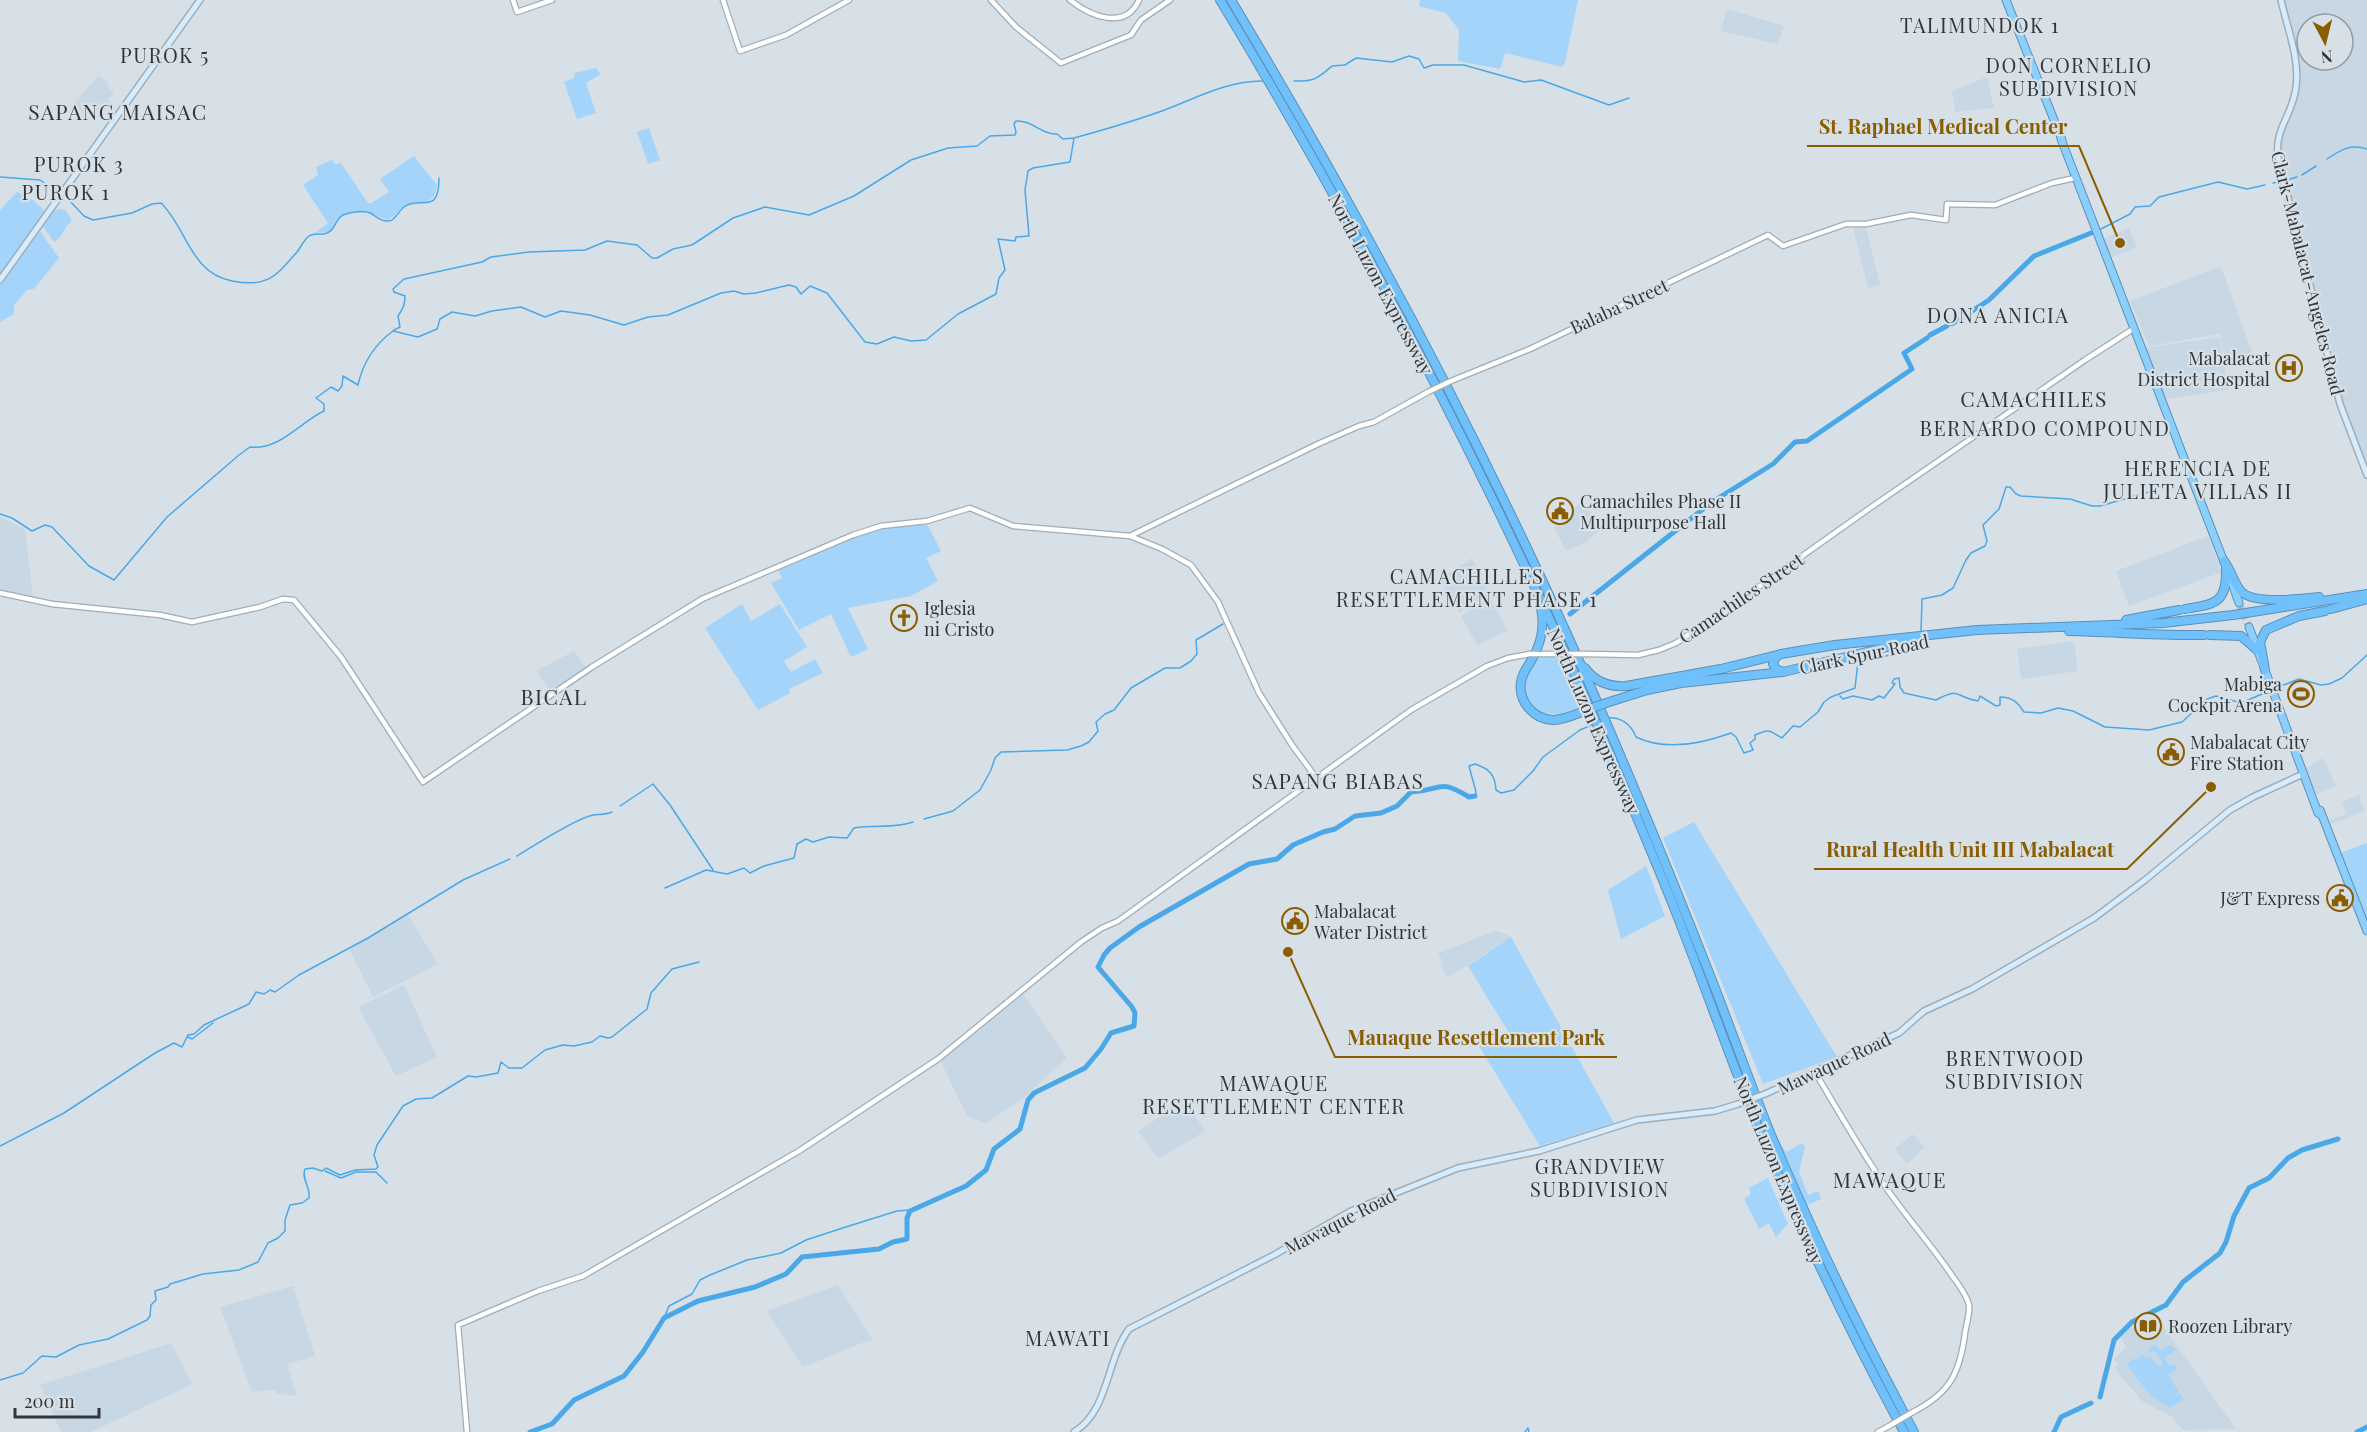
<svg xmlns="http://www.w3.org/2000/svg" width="2367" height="1432" font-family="'Playfair Display',serif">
<rect width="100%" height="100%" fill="#d7e0e7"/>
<path fill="#c8d7e4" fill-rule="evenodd" d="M2283,0H2367V471L2345,413L2280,153L2282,130L2297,98L2300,81L2299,66ZM2307,24H2343V60H2307Z
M1727,9L1784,26L1778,44L1721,31Z
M99,75L109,84L107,86L114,93L108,99L112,103L101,115L94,109L86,116L73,104Z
M1987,77L1994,108L1955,112L1952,91Z
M1866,227L1880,285L1868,288L1853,228Z
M2129,228L2137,247L2110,258L2103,239Z
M2221,266L2254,358L2226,363L2220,334L2149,346L2130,301Z
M2220,337L2228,390L2165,399L2144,348Z
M1581,502L1604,527L1586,542L1566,551L1554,528Z
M0,517L25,529L33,597L0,592Z
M2208,536L2222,572L2129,606L2116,571Z
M1472,558L1490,595L1459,613L1440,579Z
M1491,598L1507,631L1477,645L1461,616Z
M2074,641L2078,671L2021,679L2017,649Z
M574,651L587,670L552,693L536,671Z
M2323,758L2336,786L2316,794L2305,769Z
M2359,795L2365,811L2331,824L2330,820L2346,814L2342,802Z
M408,915L438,964L373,997L349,949Z
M1495,931L1501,932L1511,937L1447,978L1440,964L1443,962L1438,953Z
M404,985L437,1057L396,1076L358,1007Z
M1022,992L1067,1058L1022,1099L986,1123L967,1116L940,1060Z
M1185,1101L1205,1131L1159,1159L1138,1131Z
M1913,1134L1925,1147L1907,1164L1895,1149Z
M838,1285L872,1339L803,1367L767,1311Z
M293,1286L315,1356L287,1364L297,1396L276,1393L275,1390L252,1392L220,1307Z
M2155,1315L2195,1371L2236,1429L2183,1430L2172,1417L2143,1402L2117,1372L2115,1367L2118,1365L2114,1359L2126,1347L2119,1335Z
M171,1343L192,1384L91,1432H61L40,1385Z"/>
<path fill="#a4d4f9" d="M1420,0H1578L1565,63L1562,67L1505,53L1500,69L1458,61L1459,30L1446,13L1419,6Z
M596,68L601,74L586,83L596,113L577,119L564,82L574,78L575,73Z
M1272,75L1275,77L1442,382L1437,384L1270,77Z
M649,128L660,160L648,164L637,132Z
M414,156L437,185C434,208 422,199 407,205C399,207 396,217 387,220L369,212L348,213L338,217L329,232L315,233L328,223L303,185L318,175L316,167L332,160L335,164L341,163L368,203H371L389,192L380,179Z
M17,192L33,200L45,211L0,275V210Z
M60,209L66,210L72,221C64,226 62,239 54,242L42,225L51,212Z
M40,231L59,258L34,289L27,290L14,305V314L0,322V285Z
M926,522L941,551L926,558L938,581L911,596L848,608L868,649L851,657L831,614L799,630L771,583L782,578L777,568L875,528Z
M742,604L751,621L780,604L807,647L784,661L791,672L815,659L823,673L789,689L790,693L758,710L705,628Z
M1537,655H1563L1586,704L1561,714L1538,713C1516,691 1524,679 1537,655Z
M1597,708L1618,753L1754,1094L1748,1096L1593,710Z
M1694,822L1837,1057L1763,1084L1663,838Z
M2367,843V921L2340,853Z
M1646,866L1665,916L1621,939L1608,890Z
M1511,937L1614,1123L1540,1146L1479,1046L1509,1033L1468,966Z
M1755,1098L1902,1416L1898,1418L1812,1246L1750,1100Z
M1802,1143L1805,1147L1799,1172L1808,1195L1819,1191L1821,1199L1805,1206L1779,1148L1783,1147L1786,1152Z
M1768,1178L1788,1224L1776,1237L1769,1223L1759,1229L1744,1199L1751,1194L1749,1188Z
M2155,1345L2160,1351L2170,1345L2176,1350L2164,1358L2170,1366L2174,1364L2177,1369L2168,1375L2179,1392L2167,1400L2180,1393L2184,1399L2170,1408L2150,1395L2128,1366V1363L2134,1358L2135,1360L2143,1355L2146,1359L2150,1356L2159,1367L2164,1364L2154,1350L2150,1353L2148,1350Z"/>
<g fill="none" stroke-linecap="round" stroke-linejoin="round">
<path stroke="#4aa8e8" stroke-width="1.5" d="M1294,81C1314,82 1318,78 1332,66L1345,65L1356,58L1392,62L1409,56L1419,59L1424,68L1433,65H1464L1524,82L1541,80L1609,105L1629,98
M2327,159C2342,149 2350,144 2367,149
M2302,175L2316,166
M0,177L40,180L68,199L84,216L93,220L132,213L152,204L161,203C187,228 190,273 232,281C268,288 276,276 297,252C301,247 303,241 308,237C315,231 322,237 329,232C336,228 335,219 343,215C350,212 363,210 370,213C376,216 380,221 387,221C395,222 398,211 404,207C420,195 439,217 439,178
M2287,180L2297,177
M2273,183L2280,182
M2099,230L2130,214L2135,207L2150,206L2159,197L2218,182L2247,189L2265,185
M394,330L400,327L398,316C403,308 405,305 405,296L394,292L393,289L404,279L482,262L491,257L529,252L585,250L607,241L637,245L652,258H657L673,249L692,245L733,218L765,207L809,215L854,196L911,160L948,148L977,146L990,136L1015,135L1016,132L1014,124L1016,121C1032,120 1042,135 1057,134L1063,139L1074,138C1103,130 1131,122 1159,112C1193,100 1225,81 1262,81
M0,514L12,518L32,531L45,525L52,527L89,566L114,580L167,517L239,455L250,447C279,451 300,422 324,411V404L316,398L331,387L338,391L342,386L343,376L358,385C363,362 374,345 393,331L418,337L437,329L440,319L452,312L475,316L492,311L521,307L545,317L561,311L590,315L624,325L648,317L668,315L721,293L734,291L744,294L756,293L789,285L796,287L801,294L810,286L827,293L865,342L877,344L894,337L911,341L926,340L958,314L996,294L999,278L1005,270L998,239L1015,241L1016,237L1029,236L1025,190L1028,171L1033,168L1070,162L1074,138
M1921,632L1922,599L1942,595L1953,588L1966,560L1971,553L1985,546L1987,541L1983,525L1999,509L2006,487H2010L2016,494L2021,496L2070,499L2092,506H2100L2152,491
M2276,688L2299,679L2321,685L2329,684L2342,678L2367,655
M1840,696L1843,699L1853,696L1872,700L1879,696L1884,698L1895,684L1892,683L1894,679L1899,678L1900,687L1904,693L1936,700C1961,686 1956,698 1978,701L1980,696L1996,706L2000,705V697C2013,697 2018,703 2024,712L2041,713L2058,708L2073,711L2105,727L2149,730L2182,722L2207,699L2216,696L2241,703L2269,691
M1606,718C1620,716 1631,724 1636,737C1665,751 1701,744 1731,733L1736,737L1744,753L1753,750L1750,743L1755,739V735C1771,728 1769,731 1782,738L1793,726L1800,727L1818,712L1824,702L1831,697L1855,688L1858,662L1909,651L1918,639
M1475,796L1476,792L1469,766L1475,764C1490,769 1495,775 1496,790L1501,793L1514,790L1533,771L1543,757L1580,730L1594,724
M620,806L653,784L670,805L713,870
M924,819L953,811L980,790L991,770L995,758L1001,752L1067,750L1081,746L1089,742L1098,731L1096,722L1105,714L1114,710L1131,688L1165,668H1180L1191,661L1197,654L1196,640L1223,624
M517,856C533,846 577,818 593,815C600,814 605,815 612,812
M665,888L706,870L727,874L744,868L750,873L764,866L794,858L797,844L806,839L813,842L829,837L847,838L854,828C875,824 894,829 913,822
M188,1037L192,1039L213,1023
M0,1146L64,1113L155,1053L174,1043L182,1047L188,1035L194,1034L204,1025L249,1004L256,992L264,994L270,990L275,992L299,975L368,938L463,880L510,859
M325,1171L341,1178L356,1172H376L387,1183
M664,1318L669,1306L692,1294L700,1280L710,1275L747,1260L781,1253L806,1240L849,1226L897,1211L911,1210
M0,1380L23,1373L42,1356L56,1357L79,1345L108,1339L147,1320L150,1316L151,1305L156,1300L155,1291L168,1287L170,1284L203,1274L239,1270L258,1262L268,1243L278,1238L285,1231V1220L290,1205L302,1203L309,1198C311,1188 301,1179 305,1169L313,1168L322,1171L326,1168L340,1175L355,1170L376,1169L378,1167L374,1155L377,1145L403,1106L416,1099L432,1098L468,1076L476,1077L498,1073L501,1062L509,1068H522L545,1050L563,1045L574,1046L592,1042L600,1036L608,1038L612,1037L647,1009L651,993L672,969L699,962
M1525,1432L1528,1428L1529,1432"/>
<path stroke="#4aa8e8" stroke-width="5" d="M1930,335L1947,326L1949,322L1952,324L1989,300L2034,256L2091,233
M1570,614L1712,502L1773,464L1795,442L1807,441L1912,369L1904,353L1927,338
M2100,1397L2114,1340L2132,1322L2166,1305L2183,1282L2220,1253L2226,1242L2234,1216L2249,1188L2269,1178L2288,1158L2302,1150L2338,1139
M530,1432L552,1424L574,1400L624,1376L643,1352L664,1318L698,1301L755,1287L786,1274L802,1257L879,1249L893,1242L907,1239V1218L910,1211L966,1186L986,1170L994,1149L1020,1129L1028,1100L1034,1093L1085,1068L1101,1049L1111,1033L1134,1026L1135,1013L1132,1007L1098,967L1104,955L1110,948L1139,927L1249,864L1277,859L1293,845L1323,832L1335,829L1355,816L1381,813L1397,806L1411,792C1443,791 1436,777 1469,797L1475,796
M2054,1432L2061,1417L2091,1403
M2357,1432L2367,1427"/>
<path stroke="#b6bec4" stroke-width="7" stroke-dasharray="7 3.5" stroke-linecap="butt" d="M2239,603L2249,627"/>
<defs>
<path id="tertiary" d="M513,0L517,12L552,0
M723,0L740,51L786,35L849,0
M991,0L1016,27L1061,63L1131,35L1141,20L1170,0
M1070,0C1090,16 1125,31 1139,0
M1451,381L1530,349L1768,235L1783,246L1846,224H1866L1911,215L1946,220L1947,204L1995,205L2052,183L2075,178
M1130,536L1318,444L1359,426L1374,422L1428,392
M0,593L52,604L160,615L192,622L260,607L283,599L294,600L341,657L423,782L592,667L702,599L853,535L881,526L927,521L970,508L1013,526L1130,536L1162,549L1191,565L1218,602L1259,693L1292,745L1317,779
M1538,654H1557
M1587,654L1638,655L1659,650L1676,643L1729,608L1870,508L2085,360L2133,329
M1815,1072C1838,1111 1861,1151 1887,1189C1908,1219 1933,1247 1953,1277C1959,1285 1967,1296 1969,1305C1970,1314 1966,1325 1965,1333C1960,1373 1950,1393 1913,1412
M467,1432L458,1325L538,1291L583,1276L799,1151L938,1059L1081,942L1102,928L1118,921L1411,710L1487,666L1508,658L1530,654
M1878,1432L1889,1426"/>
<path id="secondary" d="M2281,0C2287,28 2300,58 2296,87C2293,115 2274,128 2278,158L2340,404L2367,475
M0,280L200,0
M1765,1094L1899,1033L1924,1011L1972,989L2094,918L2145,880L2230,810L2253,797L2303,774
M1074,1432C1109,1411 1106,1360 1129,1329L1274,1255L1351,1211L1458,1168L1539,1151L1637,1120L1715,1111L1738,1104"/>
<path id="trunk" d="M2006,0L2062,140
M2061,139L2226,567
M2231,580L2239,603
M2249,627L2318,813L2321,815
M2320,810L2367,931"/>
<path id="motorway" d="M1220,0C1368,244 1499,497 1612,759C1636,815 1660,871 1682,928C1708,995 1732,1063 1759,1130C1802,1233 1851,1334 1904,1432
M1231,0C1372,235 1501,478 1609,729C1646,815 1681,901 1715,988C1733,1035 1750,1083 1769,1130C1812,1233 1861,1333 1914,1432
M2224,561C2231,570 2233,581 2240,590C2250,605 2302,599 2319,597
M1541,608C1545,628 1541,644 1531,661C1527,667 1522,674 1521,682C1518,701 1533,719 1553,720C1564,720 1574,715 1584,711
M2185,609C2216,604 2227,603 2226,568
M2331,609L2367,599
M2126,620L2179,610
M2069,631C2115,632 2159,636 2204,635
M2210,635L2241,636L2257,650
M1780,654L1775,658L1773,664L1776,669L1783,672
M1585,668C1595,682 1610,687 1626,686L1721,669L1781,654L1835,645L1977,630L2163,623L2233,615L2367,594
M2265,670L2260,642L2266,630L2299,616L2325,611
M1606,703L1647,690L1681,683L1783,672L1904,643"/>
</defs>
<use href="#tertiary" stroke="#a3acb3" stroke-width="7"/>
<use href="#secondary" stroke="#a3acb3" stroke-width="8"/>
<use href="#trunk" stroke="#5a90b7" stroke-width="9"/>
<use href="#motorway" stroke="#5a90b7" stroke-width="10"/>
<use href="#tertiary" stroke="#fff" stroke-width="4.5"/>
<use href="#secondary" stroke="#d4ecfe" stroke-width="5"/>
<use href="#trunk" stroke="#8ccefc" stroke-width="7"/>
<use href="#motorway" stroke="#70c1fb" stroke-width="8"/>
<defs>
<path id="tertiary-bridge" d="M1428,392L1451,381
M1530,654H1538
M1557,654H1587
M1889,1426L1913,1412"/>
<path id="secondary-bridge" d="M1738,1104L1765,1094"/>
<path id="motorway-bridge" d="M1584,711L1606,703"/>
</defs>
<use href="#tertiary-bridge" stroke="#a3acb3" stroke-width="7" stroke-linecap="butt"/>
<use href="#secondary-bridge" stroke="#a3acb3" stroke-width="8" stroke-linecap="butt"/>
<use href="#motorway-bridge" stroke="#5a90b7" stroke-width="10" stroke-linecap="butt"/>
<use href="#tertiary-bridge" stroke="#fff" stroke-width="4.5"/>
<use href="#secondary-bridge" stroke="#d4ecfe" stroke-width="5"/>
<use href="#motorway-bridge" stroke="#70c1fb" stroke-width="8"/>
</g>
<defs>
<symbol id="hospital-ring" viewBox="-11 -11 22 22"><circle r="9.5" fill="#d7e0e7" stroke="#8a5e00" stroke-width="1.5"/><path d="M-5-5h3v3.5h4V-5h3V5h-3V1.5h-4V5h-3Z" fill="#8a5e00"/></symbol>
<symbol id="civic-ring" viewBox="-11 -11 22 22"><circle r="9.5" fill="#d7e0e7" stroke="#8a5e00" stroke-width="1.5"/><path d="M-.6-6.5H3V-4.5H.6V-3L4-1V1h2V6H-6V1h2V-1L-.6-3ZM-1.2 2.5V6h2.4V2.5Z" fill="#8a5e00"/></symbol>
<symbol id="church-ring" viewBox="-11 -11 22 22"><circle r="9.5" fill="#d7e0e7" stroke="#8a5e00" stroke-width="1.5"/><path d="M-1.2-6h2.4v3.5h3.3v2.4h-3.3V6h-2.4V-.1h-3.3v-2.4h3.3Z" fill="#8a5e00"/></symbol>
<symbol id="stadium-ring" viewBox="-11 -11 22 22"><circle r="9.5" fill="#d7e0e7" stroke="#8a5e00" stroke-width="1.5"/><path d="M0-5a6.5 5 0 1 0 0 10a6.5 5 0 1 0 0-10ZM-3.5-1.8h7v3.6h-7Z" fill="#8a5e00"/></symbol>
<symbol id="library-ring" viewBox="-11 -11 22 22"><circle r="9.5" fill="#d7e0e7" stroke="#8a5e00" stroke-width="1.5"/><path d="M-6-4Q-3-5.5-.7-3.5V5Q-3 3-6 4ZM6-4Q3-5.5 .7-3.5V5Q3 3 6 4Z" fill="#8a5e00"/></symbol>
</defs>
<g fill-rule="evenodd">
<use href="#hospital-ring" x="2274" y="353" width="30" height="30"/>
<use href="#civic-ring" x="1545" y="496" width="30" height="30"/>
<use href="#church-ring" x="889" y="603" width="30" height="30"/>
<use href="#stadium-ring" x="2286" y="679" width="30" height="30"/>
<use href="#civic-ring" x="2156" y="737" width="30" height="30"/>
<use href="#civic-ring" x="2325" y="883" width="30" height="30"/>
<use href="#civic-ring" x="1280" y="906" width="30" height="30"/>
<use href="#library-ring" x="2133" y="1311" width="30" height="30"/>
</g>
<g text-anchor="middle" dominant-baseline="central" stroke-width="4.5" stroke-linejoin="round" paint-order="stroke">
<g font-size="18" fill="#323639" stroke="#d7e0e7">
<text transform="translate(2308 273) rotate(76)">Clark-Mabalacat-Angeles Road</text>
<text transform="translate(1381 284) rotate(62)">North Luzon Expressway</text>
<text transform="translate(1619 306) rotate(-25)">Balaba Street</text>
<text transform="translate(1741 598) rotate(-34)">Camachiles Street</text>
<text transform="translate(1864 654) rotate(-12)">Clark Spur Road</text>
<text transform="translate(1594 721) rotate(66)">North Luzon Expressway</text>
<text transform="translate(1834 1063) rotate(-25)">Mawaque Road</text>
<text transform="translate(1779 1170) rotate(67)">North Luzon Expressway</text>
<text transform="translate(1340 1221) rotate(-27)">Mawaque Road</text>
</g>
<g font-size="18" fill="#323639" stroke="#d7e0e7" text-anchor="start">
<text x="2270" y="358" text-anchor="end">Mabalacat<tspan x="2270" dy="21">District Hospital</tspan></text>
<text x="1580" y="501">Camachiles Phase II<tspan x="1580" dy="21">Multipurpose Hall</tspan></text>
<text x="924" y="608">Iglesia<tspan x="924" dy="21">ni Cristo</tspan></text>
<text x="2282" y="684" text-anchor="end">Mabiga<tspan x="2282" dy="21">Cockpit Arena</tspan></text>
<text x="2190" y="742">Mabalacat City<tspan x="2190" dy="21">Fire Station</tspan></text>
<text x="2320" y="898" text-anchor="end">J&amp;T Express</text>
<text x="1314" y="911">Mabalacat<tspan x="1314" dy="21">Water District</tspan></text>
<text x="2168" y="1326">Roozen Library</text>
</g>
<g font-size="20" letter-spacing="1.5" fill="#323639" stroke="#d7e0e7">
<text x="1980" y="24">TALIMUNDOK 1</text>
<text x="165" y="54">PUROK 5</text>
<text x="2069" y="64">DON CORNELIO<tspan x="2069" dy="23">SUBDIVISION</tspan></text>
<text x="79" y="163">PUROK 3</text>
<text x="66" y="191">PUROK 1</text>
<text x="1998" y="314">DONA ANICIA</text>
<text x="2045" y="427">BERNARDO COMPOUND</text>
<text x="2198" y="467">HERENCIA DE<tspan x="2198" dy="23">JULIETA VILLAS II</tspan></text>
<text x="1467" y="575">CAMACHILLES<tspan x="1467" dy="23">RESETTLEMENT PHASE 1</tspan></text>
<text x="2015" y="1057">BRENTWOOD<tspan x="2015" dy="23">SUBDIVISION</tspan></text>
<text x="1274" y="1082">MAWAQUE<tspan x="1274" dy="23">RESETTLEMENT CENTER</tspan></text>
<text x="1600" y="1165">GRANDVIEW<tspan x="1600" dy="23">SUBDIVISION</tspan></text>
<text x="1068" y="1337">MAWATI</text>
</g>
<g font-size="21" letter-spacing="1.5" fill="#323639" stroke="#d7e0e7">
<text x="118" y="111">SAPANG MAISAC</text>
<text x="2034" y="398">CAMACHILES</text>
<text x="554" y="696">BICAL</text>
<text x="1338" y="780">SAPANG BIABAS</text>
<text x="1890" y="1179">MAWAQUE</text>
</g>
</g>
<path fill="none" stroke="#8a5e00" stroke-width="2" d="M2120 243L2079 146H1807M2211 787L2127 869H1814M1288 952L1335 1057H1617"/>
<g fill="#8a5e00" stroke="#d7e0e7" stroke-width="2">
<circle cx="2120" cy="243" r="6"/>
<circle cx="2211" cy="787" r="6"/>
<circle cx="1288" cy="952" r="6"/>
</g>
<g font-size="20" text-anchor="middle" font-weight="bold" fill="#8a5e00" stroke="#d7e0e7" stroke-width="4.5" stroke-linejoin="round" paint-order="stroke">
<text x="1943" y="134">St. Raphael Medical Center</text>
<text x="1970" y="857">Rural Health Unit III Mabalacat</text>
<text x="1476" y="1045">Mauaque Resettlement Park</text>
</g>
<g transform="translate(2325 42) rotate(173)"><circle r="28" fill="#d7e0e7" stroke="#959ca1" stroke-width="1.5"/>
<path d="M0-4.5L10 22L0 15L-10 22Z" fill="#8a5e00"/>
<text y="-9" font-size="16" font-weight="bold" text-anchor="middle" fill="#323639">N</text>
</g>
<path d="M15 1408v9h84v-9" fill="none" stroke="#323639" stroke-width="3"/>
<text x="24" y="1408" font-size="18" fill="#323639" stroke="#d7e0e7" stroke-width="4.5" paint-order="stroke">200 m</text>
</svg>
